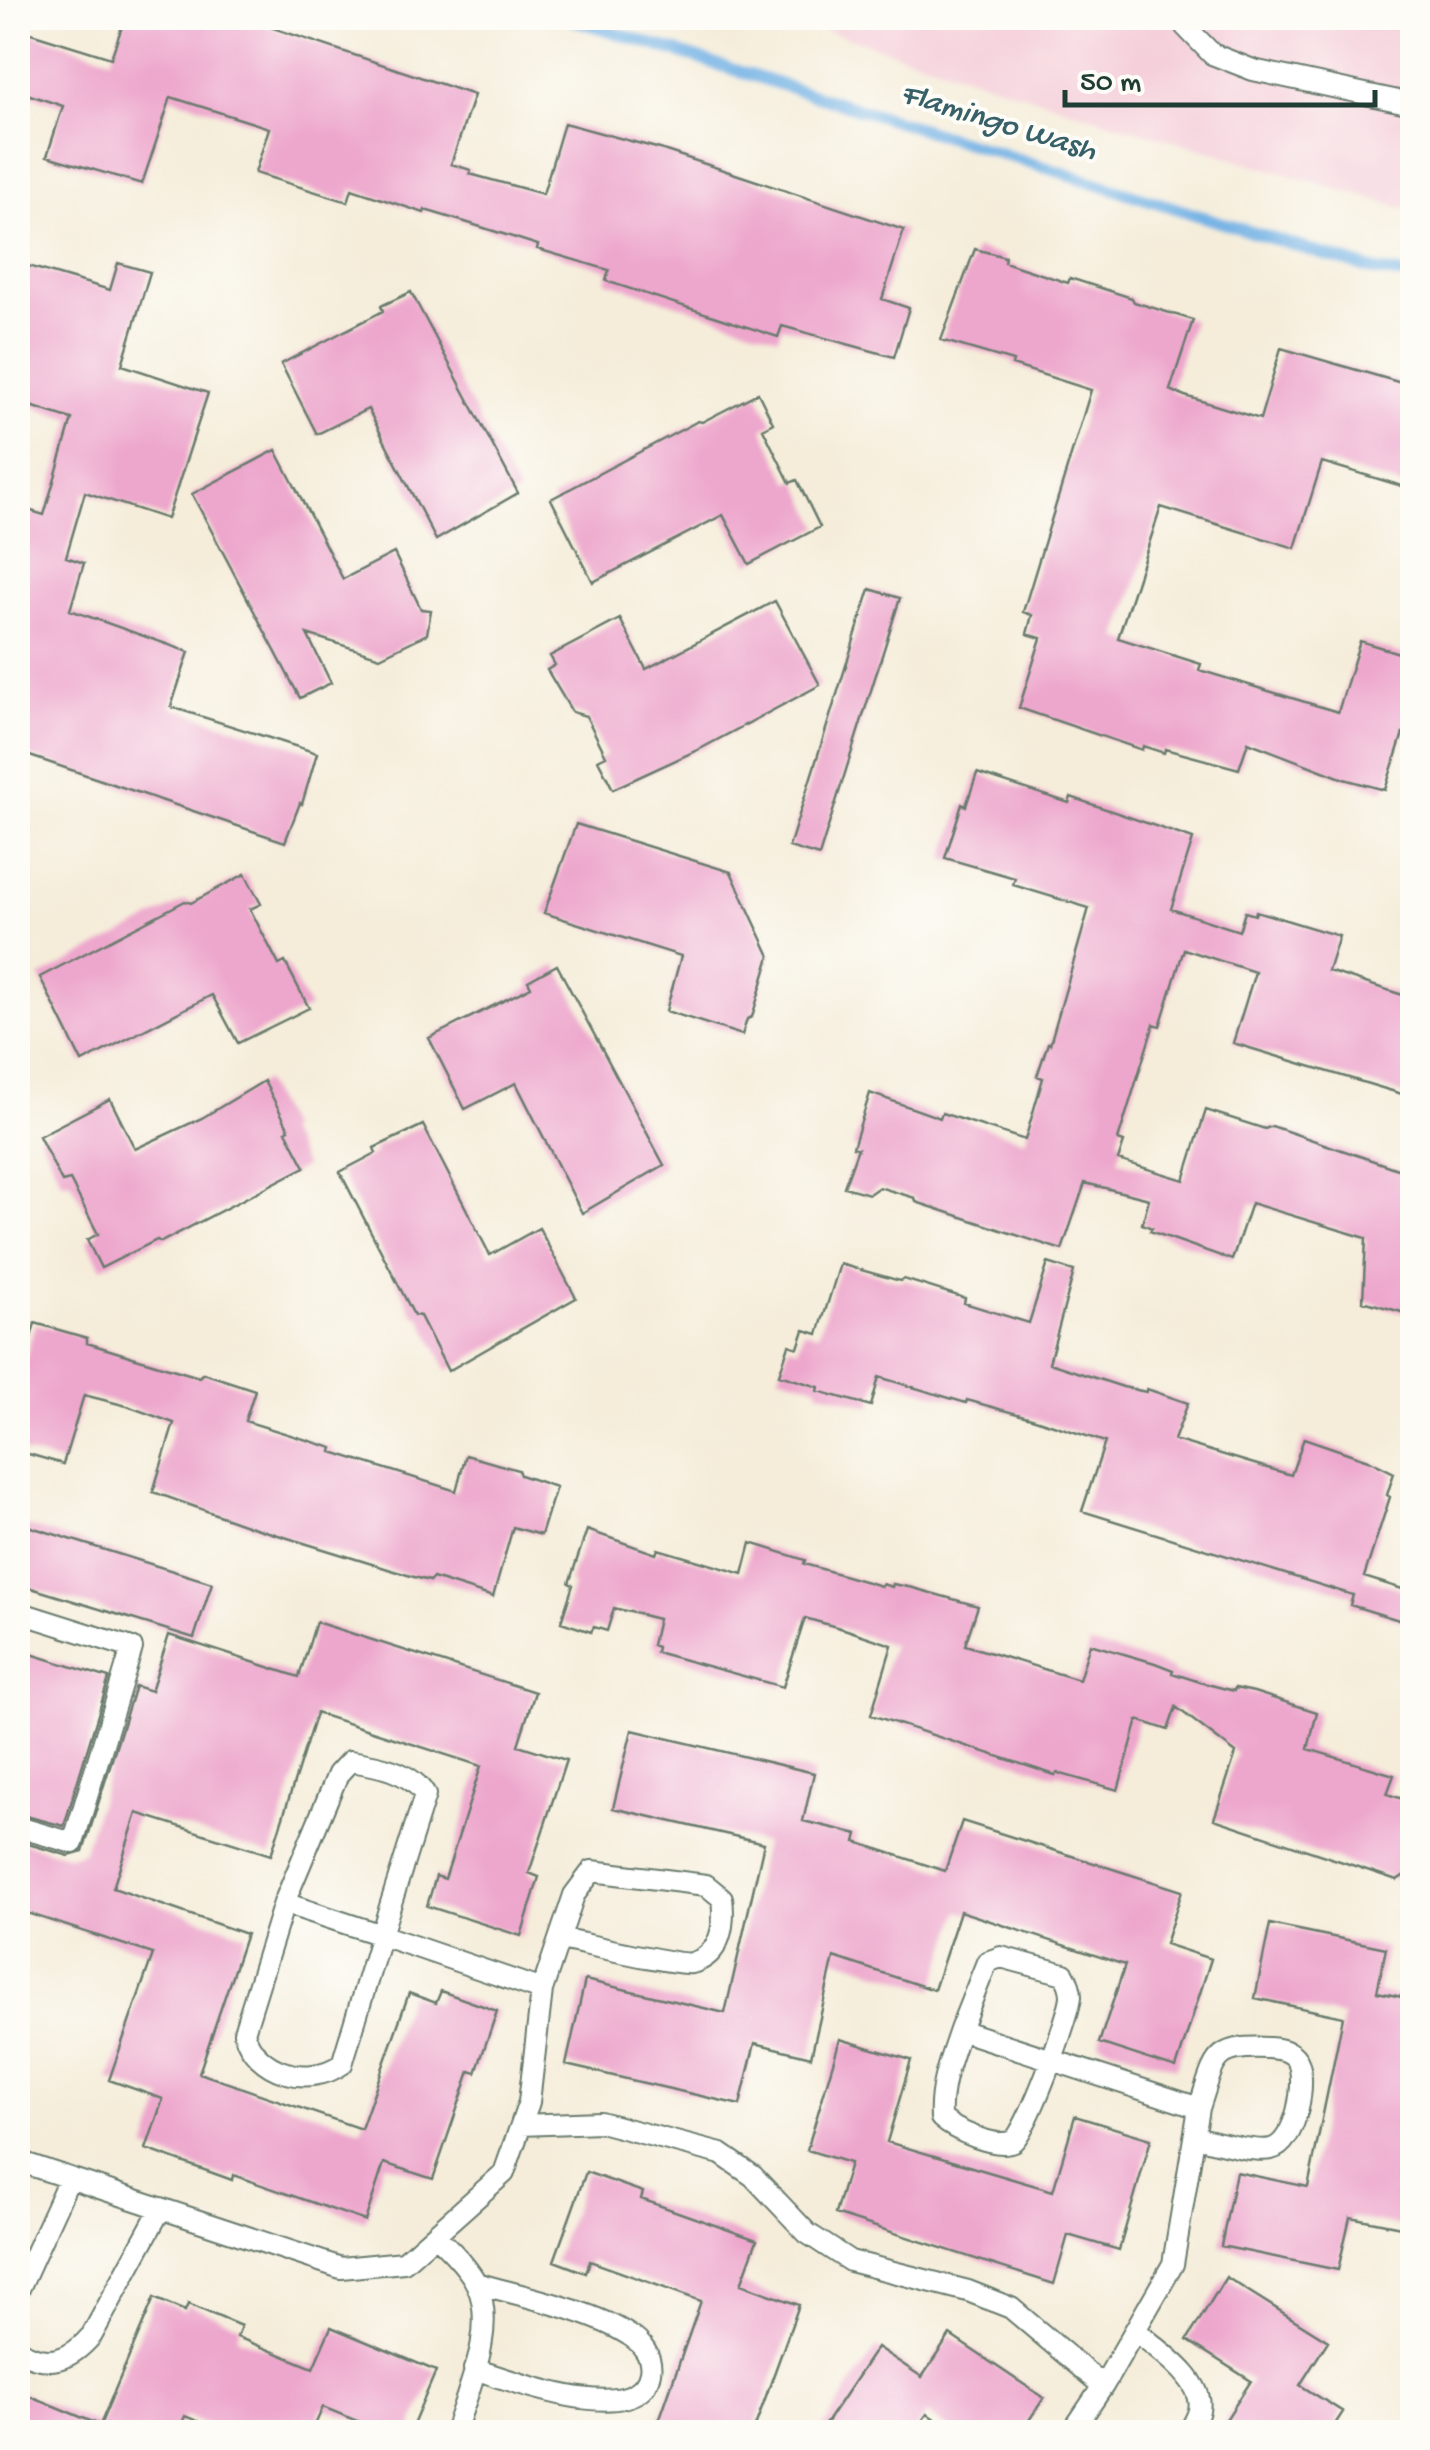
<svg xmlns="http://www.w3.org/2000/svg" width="1430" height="2450" font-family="'Gochi Hand',sans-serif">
<rect width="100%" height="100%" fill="#fdfcf7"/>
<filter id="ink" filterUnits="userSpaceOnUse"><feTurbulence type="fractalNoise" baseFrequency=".01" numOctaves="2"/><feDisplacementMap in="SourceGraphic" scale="20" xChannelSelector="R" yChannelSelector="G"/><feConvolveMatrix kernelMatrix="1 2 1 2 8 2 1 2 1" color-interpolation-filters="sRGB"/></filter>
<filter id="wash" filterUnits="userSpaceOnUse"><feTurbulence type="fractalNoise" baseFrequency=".0048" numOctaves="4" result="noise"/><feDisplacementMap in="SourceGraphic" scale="40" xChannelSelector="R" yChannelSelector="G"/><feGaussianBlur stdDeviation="2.25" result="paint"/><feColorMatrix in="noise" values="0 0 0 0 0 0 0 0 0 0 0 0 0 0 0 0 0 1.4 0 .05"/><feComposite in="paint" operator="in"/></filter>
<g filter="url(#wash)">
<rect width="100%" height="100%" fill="#f5edda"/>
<path fill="#f5cfda" d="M787,18H1412V211L1116,124Z"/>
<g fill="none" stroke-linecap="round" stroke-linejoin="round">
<path stroke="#71b1e4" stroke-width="12" d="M568,18L1376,271L1412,276"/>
</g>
<g id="blocks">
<path fill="#eda6cc" d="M125,18H243L474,95L451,164L471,170L470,174L543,194L564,123L660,149L904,230L882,299L909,308L894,357L782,326L778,337L606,281L609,270L537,249L538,245L465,222L425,210L424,213L352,189L348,202L255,173L269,128L171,97L142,184L47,156L63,106L18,91V29L111,58Z
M975,249L1005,257L1004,262L1068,283L1070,278L1132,298L1134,302L1193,320L1170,390L1185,396L1260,419L1281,348L1412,386V489L1322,462L1295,548L1161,507L1118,638L1201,664L1199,670L1338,712L1360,641L1412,657V736L1403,733L1385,790L1344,779L1248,742L1239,769L1165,749L1164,753L1143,746L1142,750L1019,708L1041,638L1027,634L1032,615L1023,612L1091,390L1012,365L1013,361L941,340Z
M18,263L110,290L118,263L150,272L122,365L208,393L167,519L85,492L66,557L84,563L70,610L189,652L171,707L317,753L302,804L300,803L285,842L18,752V507L44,515L72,419L18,402Z
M411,292L518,493L436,540L368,409L317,434L281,364L383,311L381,306Z
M758,393L773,423L763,429L790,483L797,480L820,527L749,564L723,515L593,582L551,499L698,421L702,422Z
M276,450L343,579L394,553L421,609L431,610L427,634L380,657L307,634L331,683L300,698L192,494Z
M870,589L900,598L819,856L789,847Z
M775,601L820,685L702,748L613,789L598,760L606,756L586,716L572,712L547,670L555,665L550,656L620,619L646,669Z
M977,773L1069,803L1071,797L1193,839L1171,909L1239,931L1245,912L1255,915L1256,911L1339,936L1328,971L1412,998V1097L1233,1043L1255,972L1184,949L1160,1026L1154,1024L1118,1140L1124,1142L1118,1160L1184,1180L1206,1110L1265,1129L1272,1126L1412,1174V1315L1363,1301L1366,1238L1251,1203L1232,1260L1150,1231L1152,1228L1142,1224L1149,1199L1085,1183L1062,1250L916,1202L915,1198L879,1187L869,1194L844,1187L858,1148L853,1147L870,1093L940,1118L942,1113L1025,1140L1043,1078L1037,1076L1048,1043L1050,1044L1089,908L1013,885L1015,878L945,858L962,804L966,806Z
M576,824L731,872L770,956L752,1017L747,1019L742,1035L666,1011L681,956L544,913Z
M245,874L261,904L250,909L279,965L285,962L309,1008L238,1043L212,995L82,1062L40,977L185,901L191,903Z
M557,965L664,1165L582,1213L516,1083L465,1109L429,1038L531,987L528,981Z
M264,1081L289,1129L286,1131L305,1167L161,1242L157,1240L101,1268L87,1240L98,1234L70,1180L62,1182L39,1136L110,1099L135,1149L202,1118Z
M423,1125L490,1255L539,1228L576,1298L448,1371L420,1316L414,1315L340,1172L376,1153L374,1148Z
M1048,1263L1074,1271L1049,1363L1123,1387L1146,1392L1147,1389L1188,1403L1174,1440L1291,1475L1304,1438L1368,1460L1394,1473L1387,1495L1390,1497L1364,1577L1412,1592V1624L1350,1605L1353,1595L1082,1511L1105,1442L1035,1419L967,1400L966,1403L879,1377L871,1406L818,1391L819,1387L779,1375L789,1345L798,1348L804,1330L818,1334L840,1264L900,1281L904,1279L965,1298L964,1303L1029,1323Z
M35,1323L87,1338V1343L162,1366L199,1377L203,1373L255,1390L245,1421L333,1448L332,1452L456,1491L466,1455L518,1470L520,1475L556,1487L541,1535L513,1527L493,1597L433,1578L430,1581L414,1577L249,1526L153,1492L174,1423L127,1406L84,1395L63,1464L18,1451V1385Z
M18,1523L212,1583L194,1638L18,1584Z
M587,1530L656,1554L658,1549L743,1574L751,1543L805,1560L804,1564L881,1586L882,1584L892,1587L893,1584L913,1588L978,1606L965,1645L1079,1680L1090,1644L1155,1663L1173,1670L1172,1673L1203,1683L1234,1691L1235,1688L1254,1692L1317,1712L1308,1749L1394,1775L1387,1794L1412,1802V1870L1397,1880L1214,1819L1236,1753L1176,1707L1168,1730L1138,1720L1118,1790L1058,1773L1055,1775L871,1715L892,1645L847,1630L805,1618L783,1687L656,1652L657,1647L652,1645L658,1619L614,1608L607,1631L594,1627L591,1632L561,1622L573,1585L569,1583Z
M316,1622L535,1692L518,1745L566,1760L529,1873L539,1877L521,1936L427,1906L436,1876L445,1879L481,1766L316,1713L271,1855L137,1813L113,1888L246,1934L199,2073L361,2129L409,1993L436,2003L441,1991L497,2011L476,2073L470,2071L433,2179L384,2163L365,2221L233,2175L232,2180L146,2149L163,2099L109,2080L153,1954L18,1910V1841L69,1856L83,1852L135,1686L151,1691L169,1635L299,1677Z
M18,1650L109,1678L64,1826L18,1814Z
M632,1730L814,1773L803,1821L858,1834L856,1842L945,1871L962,1821L1182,1891L1165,1944L1211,1959L1176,2068L1099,2043L1125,1965L960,1911L934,1990L834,1957L811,2057L755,2043L740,2105L566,2065L585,1980L725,2013L764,1843L613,1808Z
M1270,1924L1386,1948L1377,1992L1412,1999V2172L1401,2227L1350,2217L1338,2270L1221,2246L1236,2172L1308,2187L1343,2017L1255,1998Z
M840,2039L911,2060L887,2142L1053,2191L1075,2116L1151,2139L1119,2250L1068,2235L1054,2284L835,2214L850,2163L807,2150Z
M586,2172L643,2192L641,2199L757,2240L741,2284L799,2305L753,2432H655L701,2301L590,2261L586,2273L554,2261Z
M1226,2277L1328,2341L1300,2385L1343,2412L1330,2432H1218L1251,2381L1187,2340Z
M154,2298L185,2311L188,2304L241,2326L237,2337L313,2368L331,2327L436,2371L410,2432H384L323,2407L312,2432H225L185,2416L178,2432H18V2391L100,2425Z
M950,2335L1044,2398L1021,2432H955L927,2414L914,2432H820L877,2347L922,2377Z"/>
</g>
</g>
<g filter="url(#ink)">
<use href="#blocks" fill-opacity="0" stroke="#6a7b6e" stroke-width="2.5"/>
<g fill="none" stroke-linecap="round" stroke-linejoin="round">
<defs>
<path id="lane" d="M1184,18L1185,26L1212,54L1253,70L1412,104
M18,1612L132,1648L73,1843L18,1827
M284,1903L381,1935L342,2064C308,2088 255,2073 244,2032L284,1903L338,1774L350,1761C377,1765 411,1771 425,1795L381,1935L542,1990
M960,2030L987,1962L1001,1957L1064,1974C1068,1981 1071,1988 1071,1996C1070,2015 1026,2134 1013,2141C995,2149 954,2130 941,2118C939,2086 950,2060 960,2030L1199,2108L1173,2264L1103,2386L1072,2432
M521,2125L600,2122L721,2154L753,2176L807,2233L850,2261L968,2291L1011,2308L1103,2386
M1195,2137C1214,2141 1253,2153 1271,2149C1296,2144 1308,2079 1297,2060C1291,2050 1280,2049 1269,2048C1212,2045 1216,2058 1199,2108
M18,2161L341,2268L404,2262L504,2173L529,2102L542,1990L574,1895L592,1871L706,1885L722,1898C725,1923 722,1955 692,1963C679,1966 581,1943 560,1939
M436,2236C450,2249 469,2268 477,2285C497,2329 468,2389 455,2432
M18,2291L69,2179
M1135,2330C1155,2348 1206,2380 1199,2410C1198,2417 1192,2426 1189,2432
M18,2350C48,2368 70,2361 92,2335L161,2208
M474,2369C508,2379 640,2431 650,2372C653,2357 641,2342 629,2335C591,2310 521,2296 476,2283"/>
</defs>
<use href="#lane" stroke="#6a7b6e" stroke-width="24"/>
<use href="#lane" stroke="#fff" stroke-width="20"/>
</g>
</g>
<g text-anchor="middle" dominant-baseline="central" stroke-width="8" stroke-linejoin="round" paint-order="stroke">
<g font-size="32" font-style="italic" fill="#386069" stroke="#fdfcf7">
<text transform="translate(998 124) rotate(17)">Flamingo Wash</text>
</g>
</g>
<rect width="1430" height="2450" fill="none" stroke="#fdfcf7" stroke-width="60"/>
<path d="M1065 90v15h310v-15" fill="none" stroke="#1f3d34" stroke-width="5"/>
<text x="1080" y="90" font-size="30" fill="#1f3d34" stroke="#fdfcf7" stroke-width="8" paint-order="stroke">50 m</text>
</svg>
